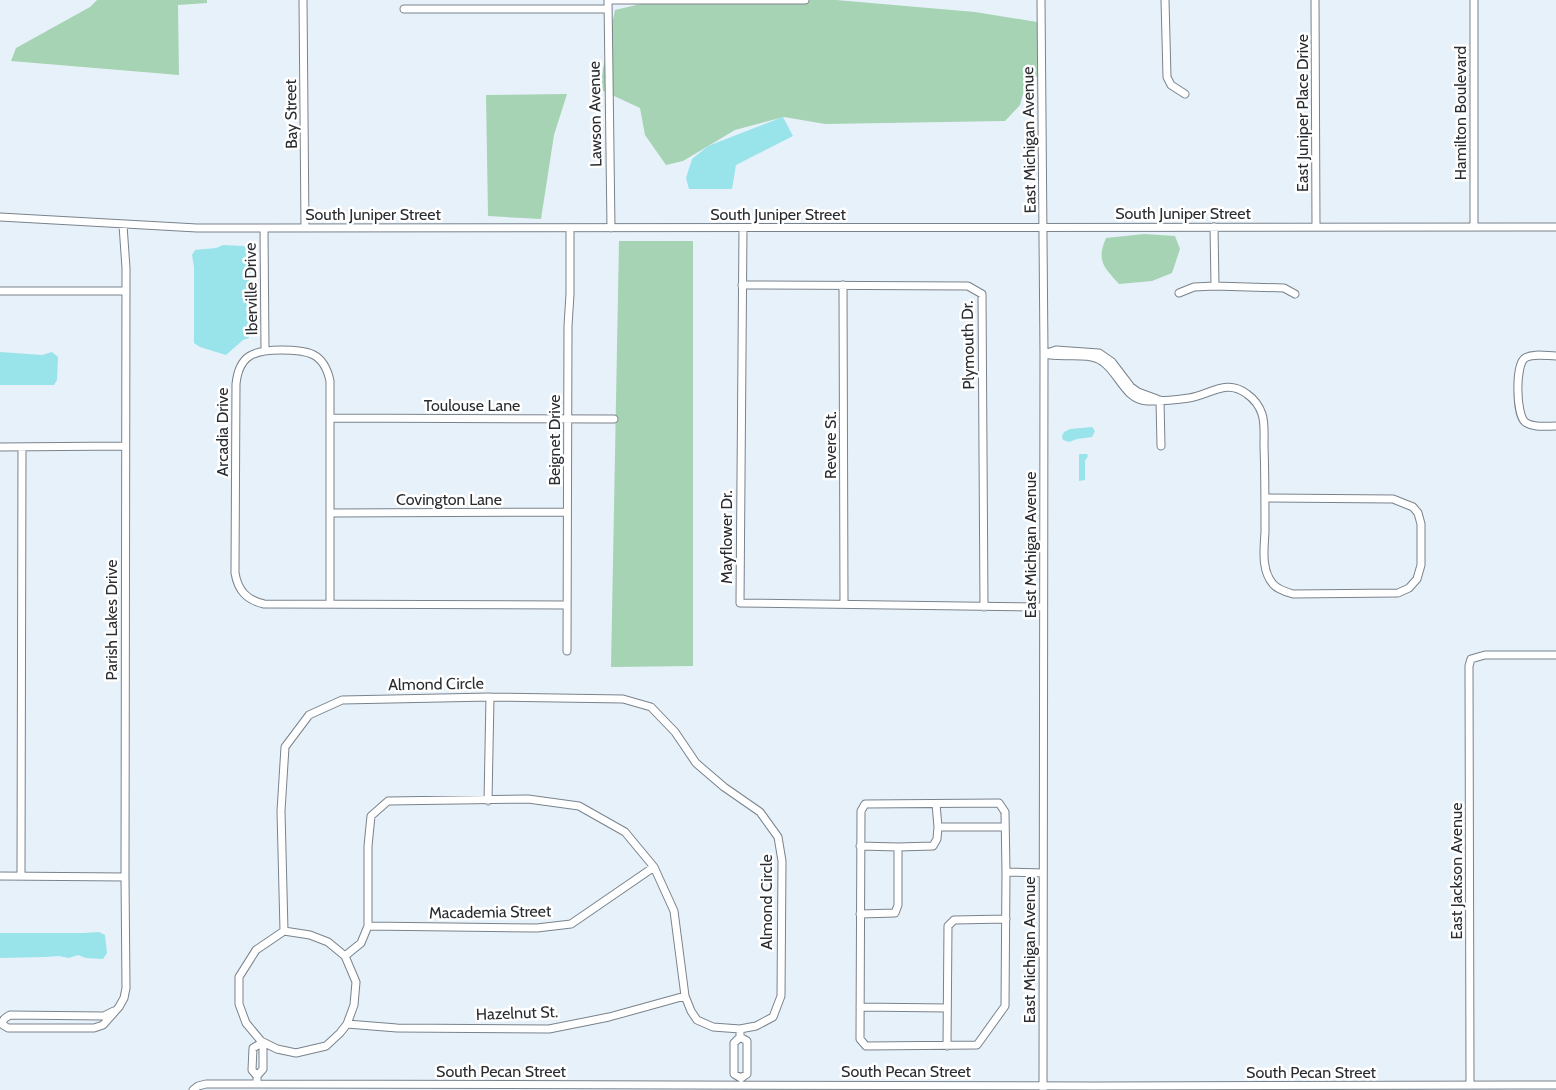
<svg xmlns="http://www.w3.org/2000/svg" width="1556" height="1090" font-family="Cabin,sans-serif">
<rect width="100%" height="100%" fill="#e7f1fa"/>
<path fill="#a6d3b3" d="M97,0H207V3L178,5L179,75L11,61L16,48L90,7Z
M658,0H836L975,12L1037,22L1039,76L1027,80L1020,105L1005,121L825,124L784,117L735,130L683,161L666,165L645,135L640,108L599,89L615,10Z
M567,94L554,135L541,219L488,216L486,95Z
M1144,234L1175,236L1180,249L1172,273L1152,281L1119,284C1104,267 1096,261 1106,238Z
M619,241H693V666L611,667Z"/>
<path fill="#99e3ea" d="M783,117L793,136L736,165L732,189H689L686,178L692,159L708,146Z
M223,245L243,246L251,249L249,338L243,340L226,355L200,347L194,343V267L192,255L195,250L216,248Z
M0,352L42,355L52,352L58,357L57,380L54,385H0Z
M1092,427L1095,431L1092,437L1077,439L1069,442L1063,440L1062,436L1064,432L1070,429Z
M1079,454H1087L1088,456L1085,461V480L1079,481Z
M99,932L105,935L107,953L103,959L86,958L78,955L69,958L59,956L45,957L0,958V933H83Z"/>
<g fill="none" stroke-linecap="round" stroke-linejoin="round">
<defs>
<path id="minor" d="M303,0L305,228
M1041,0L1044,354L1043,1090
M1165,0L1167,77L1171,85L1185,94
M1315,0L1316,227
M404,9H608
M0,217L197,228L1556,227
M1214,227L1215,286
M1474,227V0
M611,228L608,0H805
M743,228L740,603L1043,607
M264,229L265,350
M742,285L968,286L982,294L984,607
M843,285L844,604
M0,291H125
M1179,293L1194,287L1215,286L1284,288L1295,294
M1044,354C1062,359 1088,351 1103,362C1119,373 1125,400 1147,401C1160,401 1177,400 1189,398C1210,395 1226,378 1247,394C1254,399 1259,405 1262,414C1265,423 1264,435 1264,445C1265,474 1265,503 1265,532C1264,549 1261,570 1273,584C1277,589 1286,592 1293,594L1398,593L1409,588L1417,579L1421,565V524L1418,513L1413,507L1393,499L1265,498
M1044,354L1056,350L1099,353L1112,362L1131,387L1138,392L1157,399
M1556,356C1547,356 1533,353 1525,358C1515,365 1516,414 1525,422C1533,428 1546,426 1556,426
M1160,400L1161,446
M331,418L614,419
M0,447L125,446
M330,513L567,512
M330,604V381C324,352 307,350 281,350C254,350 239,355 236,384L235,573C238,591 247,600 264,604L567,605
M567,651L568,326L570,294V228
M488,801L490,697
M936,804L938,827H1005
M860,846L898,847
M1006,872L1005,812L999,803L865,804L861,811L860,1039L866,1046L977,1045L1005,1006L1006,872L1043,873
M0,876L125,877
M21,876L22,447
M860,914L895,913L898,905V847L933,846L937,839L938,827
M368,926L537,928L571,924L654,867
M284,931L281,811L285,747L309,715L342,700L490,697L623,699L651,707L675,732L696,763L724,787L760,812L778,837L782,861L781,996L773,1017L756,1026L740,1029L713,1027L697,1020L691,1011L685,996L674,911L654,867L625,832L579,806L528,799L388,801L371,816L368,846V926L361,943L345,956
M284,931L310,935L328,942L345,956L356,982L354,1005L347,1024L340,1033L326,1046L296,1053L277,1049L261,1041L246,1023L239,1004V977L256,950Z
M860,1007L947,1008
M114,1011L104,1016L10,1015C5,1018 2,1019 3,1025L8,1028H94L103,1025L119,1007L124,998L126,988L125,877L126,268L123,225
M347,1024L397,1028L549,1029L609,1017L685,996
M740,1029V1037L734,1043V1074L741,1078
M740,1037L747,1041V1074L741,1078
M947,1046L948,926L954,920L1006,919
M257,1076L252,1070L253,1048L260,1044
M257,1084V1076L263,1069V1047L260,1044L261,1041
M1470,1084L1469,666L1471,659L1485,655H1556
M193,1090L198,1086L206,1084H257L1094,1086L1556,1085"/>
</defs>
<use href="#minor" stroke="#7a838b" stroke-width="9"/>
<use href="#minor" stroke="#fff" stroke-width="7"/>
</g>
<g text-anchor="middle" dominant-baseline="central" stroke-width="5" stroke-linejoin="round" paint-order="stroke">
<g font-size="16" fill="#292c30" stroke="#fff">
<text transform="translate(1302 113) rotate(-90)">East Juniper Place Drive</text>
<text transform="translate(1460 113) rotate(-90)">Hamilton Boulevard</text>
<text transform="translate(291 114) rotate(-91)">Bay Street</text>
<text transform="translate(595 114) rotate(-91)">Lawson Avenue</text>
<text transform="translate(1029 140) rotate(-91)">East Michigan Avenue</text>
<text x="1183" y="213">South Juniper Street</text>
<text x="373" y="214">South Juniper Street</text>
<text x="778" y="214">South Juniper Street</text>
<text transform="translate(251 289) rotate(-91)">Iberville Drive</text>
<text transform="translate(968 345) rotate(-91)">Plymouth Dr.</text>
<text x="472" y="405">Toulouse Lane</text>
<text transform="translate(222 432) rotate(-90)">Arcadia Drive</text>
<text transform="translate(554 440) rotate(-90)">Beignet Drive</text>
<text transform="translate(830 445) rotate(-90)">Revere St.</text>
<text x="449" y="499">Covington Lane</text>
<text transform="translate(726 537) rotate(-90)">Mayflower Dr.</text>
<text transform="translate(1030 545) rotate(-90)">East Michigan Avenue</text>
<text transform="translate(111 620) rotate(-90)">Parish Lakes Drive</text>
<text transform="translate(436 684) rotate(-1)">Almond Circle</text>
<text transform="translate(1456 871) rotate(-90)">East Jackson Avenue</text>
<text transform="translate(766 902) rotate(-90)">Almond Circle</text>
<text transform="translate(490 912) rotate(-1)">Macademia Street</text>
<text transform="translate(1029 950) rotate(-90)">East Michigan Avenue</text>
<text transform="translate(517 1013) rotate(-2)">Hazelnut St.</text>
<text x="501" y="1071">South Pecan Street</text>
<text x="906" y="1071">South Pecan Street</text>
<text x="1311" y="1072">South Pecan Street</text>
</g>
</g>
</svg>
